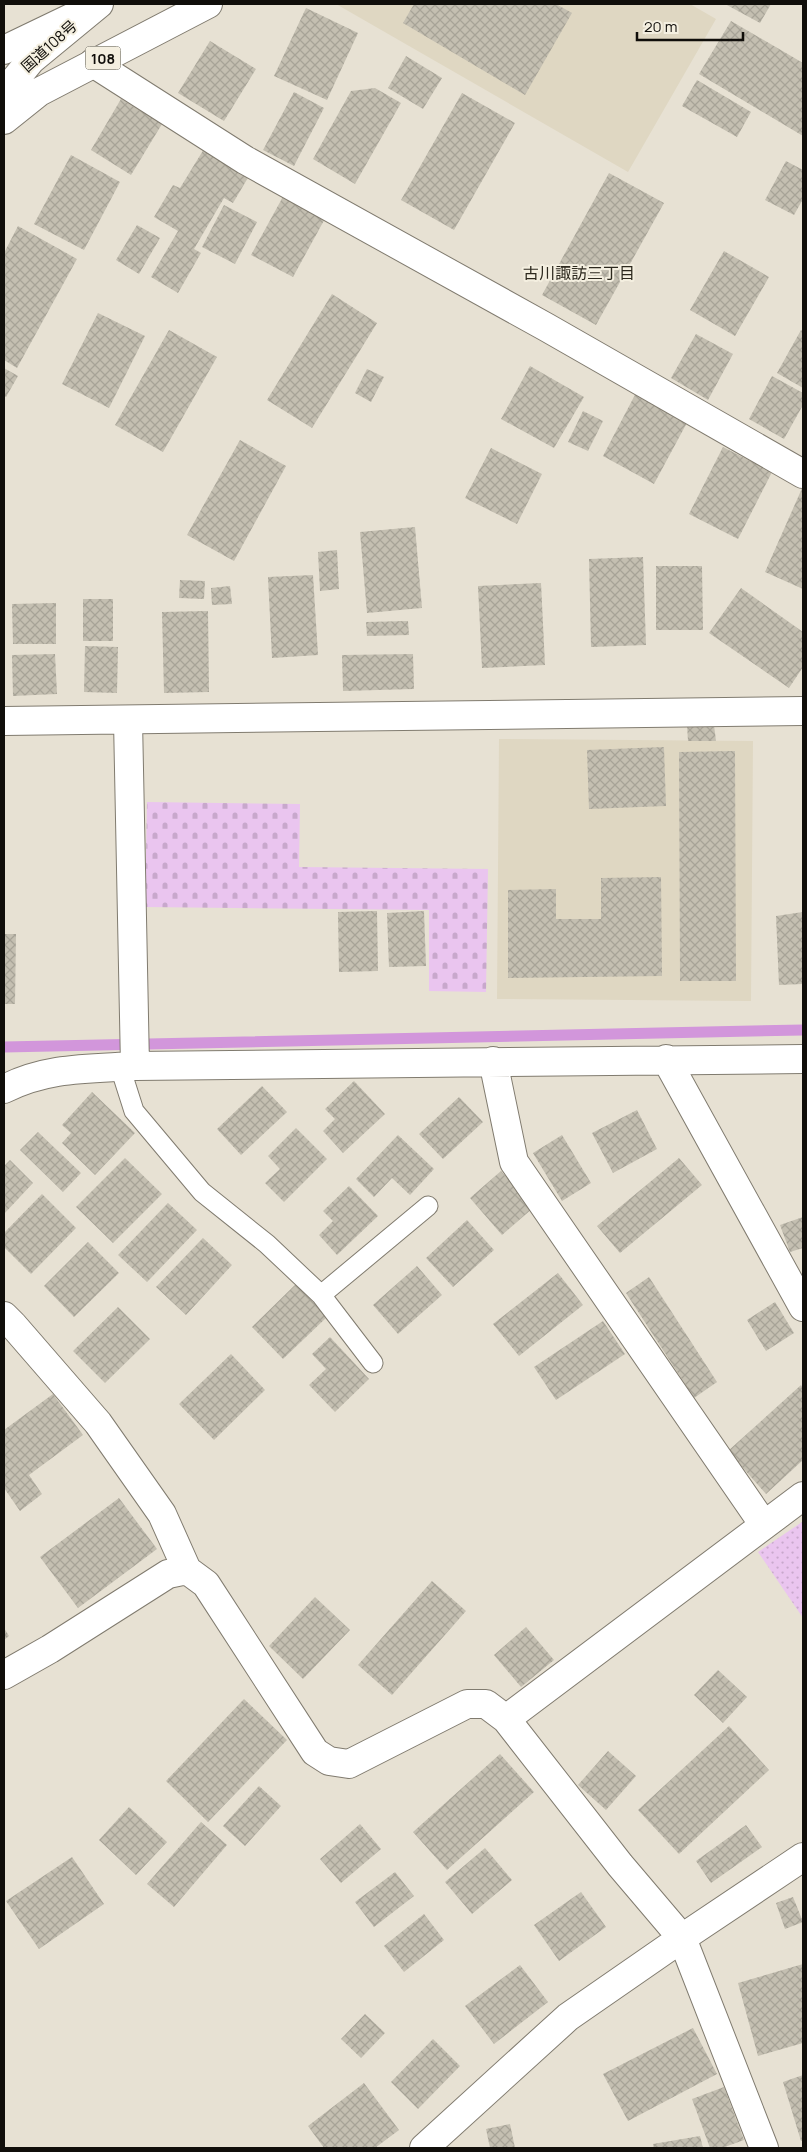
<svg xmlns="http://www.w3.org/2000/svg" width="807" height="2152" font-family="Manrope,'Noto Sans JP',sans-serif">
<defs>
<pattern id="cemetery-stones" width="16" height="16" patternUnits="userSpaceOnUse" patternTransform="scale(1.25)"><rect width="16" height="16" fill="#eac5ef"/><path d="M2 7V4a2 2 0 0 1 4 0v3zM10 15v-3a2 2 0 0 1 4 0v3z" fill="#c8a8cc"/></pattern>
<pattern id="park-dots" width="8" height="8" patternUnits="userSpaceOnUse" patternTransform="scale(1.25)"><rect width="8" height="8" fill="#eac5ef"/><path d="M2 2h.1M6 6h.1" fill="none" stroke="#c8a8cc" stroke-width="1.8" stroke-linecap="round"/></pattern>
<pattern id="building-cross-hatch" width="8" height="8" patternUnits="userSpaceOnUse" patternTransform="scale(1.25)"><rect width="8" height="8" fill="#c4bfb1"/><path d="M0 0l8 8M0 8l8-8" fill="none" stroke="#a7a397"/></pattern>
</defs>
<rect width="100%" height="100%" fill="#e7e1d3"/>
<path fill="#dfd7c2" d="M336,4H690L716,19L628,172Z
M499,739L753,741L751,1001L497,999Z"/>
<path fill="url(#cemetery-stones)" d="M147,802L300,804L299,867L488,869L486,992L429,991V910L145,907Z"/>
<path fill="url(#park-dots)" d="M802,1522L803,1524V1618L758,1552Z"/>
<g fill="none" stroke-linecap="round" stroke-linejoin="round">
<path stroke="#d296db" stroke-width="11" d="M4,1047L803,1030"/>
</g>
<path fill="url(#building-cross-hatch)" d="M414,4H556L572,13L525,95L403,23Z
M725,4H771L760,23Z
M306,8L358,33L327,100L274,76Z
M731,21L803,63V136L699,74Z
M210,41L256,69L224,121L178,93Z
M406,56L442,78L423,109L388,88Z
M697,80L751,112L737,137L682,106Z
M375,88L401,103L355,184L313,159L351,91Z
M294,92L324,108L294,166L263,150Z
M462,93L515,123L454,230L401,200Z
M121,99L162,124L131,175L91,150Z
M207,144L252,171L233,203L224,198L194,249L201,253L178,293L151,277L178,231L154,217L173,185L180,188Z
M71,155L120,182L84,250L34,224Z
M786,161L803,170V199L794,215L765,200Z
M609,173L664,203L596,325L542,295Z
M285,193L327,215L293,277L251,255Z
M224,205L257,222L235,264L202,247Z
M137,225L160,238L139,274L116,260Z
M18,226L77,259L17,368L4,360V253Z
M724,251L769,277L735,336L690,310Z
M332,294L377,323L312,428L267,400Z
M98,313L145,336L109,408L62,384Z
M169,330L217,357L163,452L115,425Z
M801,330L803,331V388L777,373Z
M696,334L733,354L708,400L671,378Z
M530,366L584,397L554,448L501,419Z
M4,368L18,376L6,397L4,396Z
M367,369L384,377L371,402L355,393Z
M772,376L803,393V405L784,439L749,419Z
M637,391L689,419L654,484L603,456Z
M583,411L603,421L588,451L568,442Z
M240,440L286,466L234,561L187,535Z
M723,447L772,472L738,539L689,514Z
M491,448L542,474L517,524L465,498Z
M803,486V589L765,572Z
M415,527L422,608L367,613L360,532Z
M337,550L339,589L320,591L318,552Z
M643,557L646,645L591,647L589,559Z
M656,566H702L703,630H656Z
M313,575L318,655L272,658L268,577Z
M180,580L205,581L204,599L179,598Z
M541,583L545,665L482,668L478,586Z
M230,586L232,604L212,605L211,588Z
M741,588L803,632V667L789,688L709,633Z
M83,599H113V641H83Z
M56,603V644H13L12,604Z
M208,611L209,692L164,693L162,612Z
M408,621L409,635L367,636L366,622Z
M85,646L118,647L117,693L84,692Z
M55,654L57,694L13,696L12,655Z
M413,654L414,689L343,691L342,655Z
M687,725H714L716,741H688Z
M664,747L666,806L589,809L587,750Z
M735,751L736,981H680L679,752Z
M661,877L662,976L508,978V890L556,889V919H601V878Z
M377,911L378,971L339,972L338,912Z
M424,911L426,966L389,967L387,913Z
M803,912V984L779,985L776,916Z
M4,934H16L15,1004H4Z
M354,1081L385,1114L343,1153L323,1131L335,1119L325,1109Z
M262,1086L287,1112L241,1155L217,1129Z
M92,1092L135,1133L95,1175L62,1143L71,1133L62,1125Z
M459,1097L483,1122L443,1159L419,1134Z
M637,1110L657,1149L613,1173L592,1133Z
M296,1128L327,1159L284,1202L265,1183L280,1169L268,1156Z
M38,1132L81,1173L63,1192L20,1150Z
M398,1135L434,1169L410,1195L392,1178L374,1197L356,1179Z
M562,1135L591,1183L562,1201L533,1153Z
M125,1158L162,1194L113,1243L76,1207Z
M679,1158L702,1185L620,1253L597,1226Z
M10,1160L33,1183L4,1214V1166Z
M501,1171L533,1208L502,1235L470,1198Z
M349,1186L378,1216L337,1255L319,1235L333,1221L323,1211Z
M42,1194L76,1228L31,1274L4,1247V1233Z
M168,1203L197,1230L147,1282L118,1255Z
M803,1217V1248L790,1252L780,1225Z
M467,1220L494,1250L453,1287L426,1258Z
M203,1238L232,1265L186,1315L156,1287Z
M88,1242L119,1273L74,1317L44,1286Z
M417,1266L442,1295L398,1334L373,1305Z
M558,1273L583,1305L519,1356L493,1324Z
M649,1277L717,1382L694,1398L626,1293Z
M296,1284L327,1317L283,1359L252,1327Z
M775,1302L794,1333L766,1351L747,1320Z
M118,1307L150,1339L105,1383L73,1351Z
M603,1321L625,1354L556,1400L534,1367Z
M330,1337L369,1379L335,1412L309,1385L326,1369L312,1354Z
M231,1354L265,1390L214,1440L179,1404Z
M801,1385L803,1388V1460L766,1494L728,1451Z
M53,1394L83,1435L29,1475L42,1494L20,1511L4,1488V1430Z
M119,1498L157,1549L78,1608L40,1557Z
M432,1581L466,1611L392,1695L358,1665Z
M315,1597L350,1630L303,1679L269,1646Z
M526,1627L554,1660L521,1687L494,1655Z
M4,1628L9,1636L4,1640Z
M718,1670L747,1697L723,1723L694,1695Z
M244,1699L287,1740L208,1822L166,1781Z
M729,1726L769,1770L679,1854L638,1810Z
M608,1751L636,1776L606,1810L578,1785Z
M500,1754L534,1792L447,1870L413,1832Z
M259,1786L281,1806L245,1846L223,1826Z
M129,1807L167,1842L136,1875L99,1840Z
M201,1822L227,1845L174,1907L147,1884Z
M360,1824L381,1849L341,1883L320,1859Z
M746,1825L762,1847L711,1883L696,1861Z
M485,1848L512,1880L472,1914L445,1882Z
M72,1857L104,1904L39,1949L6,1901Z
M395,1872L414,1896L374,1927L355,1902Z
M581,1892L606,1927L559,1961L534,1925Z
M793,1897L803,1922L785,1929L776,1903Z
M424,1914L444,1940L404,1972L384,1946Z
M803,1964V2043L758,2056L738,1983Z
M520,1965L548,2002L494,2044L465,2006Z
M365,2014L385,2033L361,2058L341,2039Z
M693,2028L717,2074L628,2121L603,2074Z
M433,2039L460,2066L418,2109L391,2082Z
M803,2075V2140L801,2141L783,2082Z
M364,2083L399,2130L375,2148H324L308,2126Z
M724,2087L744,2140L722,2148H710L692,2099Z
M510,2124L515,2148H490L486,2129Z
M700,2136L703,2148H654L653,2144Z"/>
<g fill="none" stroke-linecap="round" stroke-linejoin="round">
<defs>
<path id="lane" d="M120,1067L134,1111L202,1192L267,1244L321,1295L373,1363
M321,1295L428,1206"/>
<path id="street" d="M4,50L81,13
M93,63L245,160L546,327L803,474
M128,720L135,1066
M4,721L803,711
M666,1059L803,1307
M493,1061L514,1162L764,1525
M4,1089C47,1067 88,1069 135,1066L803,1059
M4,1316L13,1325L98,1423L162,1514L187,1570
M4,1675L50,1649L168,1574L187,1570L206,1584L315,1752L329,1761L349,1764L467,1704H486L506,1719L620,1865L682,1938L764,2148
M506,1719L803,1496
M424,2148L568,2017L682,1938L803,1857"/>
<path id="highway" d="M4,93L31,60L99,4
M4,120L39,92L208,4"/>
</defs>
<use href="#lane" stroke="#807b6f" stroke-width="21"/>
<use href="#street" stroke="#807b6f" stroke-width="30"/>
<use href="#highway" stroke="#807b6f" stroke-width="30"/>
<use href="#lane" stroke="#fff" stroke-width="19"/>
<use href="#street" stroke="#fff" stroke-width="28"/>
<use href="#highway" stroke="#fff" stroke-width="28"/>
</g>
<g text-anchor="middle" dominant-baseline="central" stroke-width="4" stroke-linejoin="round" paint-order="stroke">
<rect fill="#f4efe0" stroke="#54524a" stroke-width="1" x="85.5" y="46.5" width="35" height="23" rx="4"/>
<g font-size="14" font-weight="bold" fill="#100e0a">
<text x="103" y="58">108</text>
</g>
<g font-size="15" fill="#100e0a" stroke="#f4efe0">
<text transform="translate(49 46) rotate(-42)">国道108号</text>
</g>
<g font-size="16" fill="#2d291e" stroke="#f4efe0">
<text x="579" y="273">古川諏訪三丁目</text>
</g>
</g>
<rect width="807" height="2152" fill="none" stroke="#100e0a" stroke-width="10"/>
<path d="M637 32v8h106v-8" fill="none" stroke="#100e0a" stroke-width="2.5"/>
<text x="644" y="32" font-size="15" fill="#100e0a" stroke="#f4efe0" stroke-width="4" paint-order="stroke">20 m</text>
</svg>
